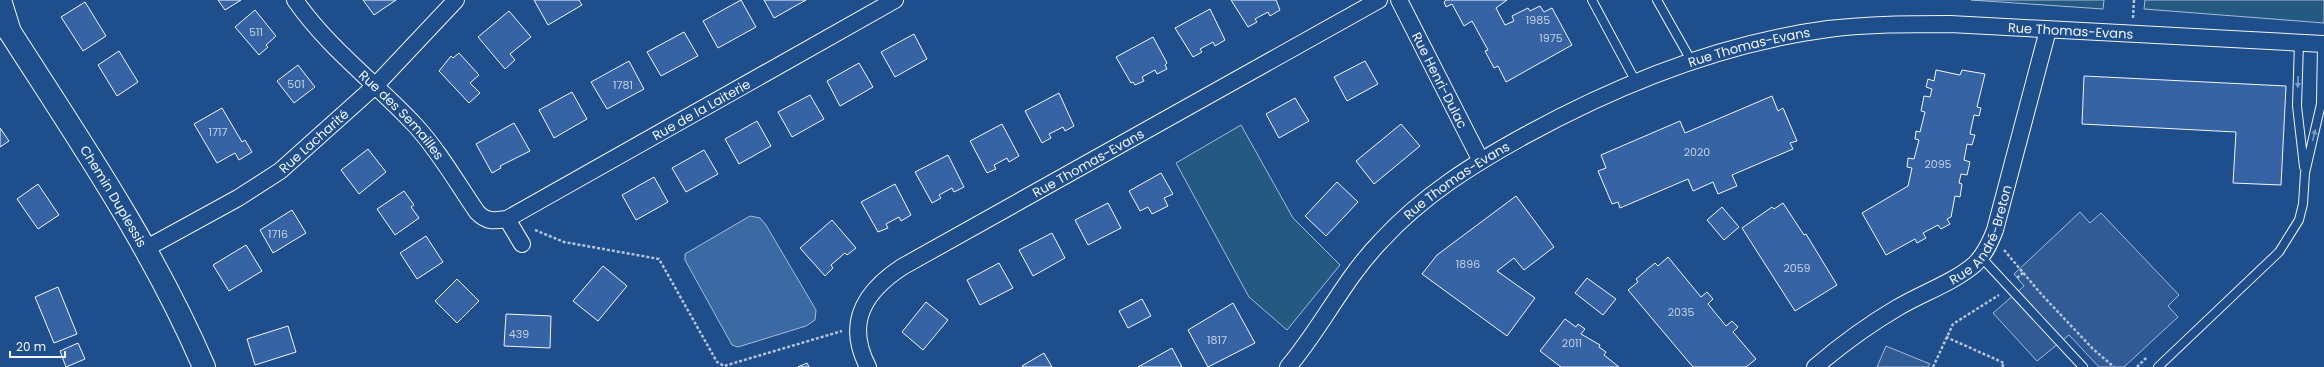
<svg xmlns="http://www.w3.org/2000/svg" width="2324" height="367" font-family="Poppins,sans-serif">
<rect width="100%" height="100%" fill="#1f4e8c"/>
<path fill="#245a82" stroke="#a8bbd7" d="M1971,0H2104L2103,9Z
M2145,0H2324V23L2144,9Z
M1241,125L1293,218L1340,265L1287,330L1249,297L1176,163Z"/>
<path fill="#305b95" stroke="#a8bbd7" d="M2080,212L2090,223L2101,213L2179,295L2168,306L2178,317L2124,367H2099L2069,335L2037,361L1993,313L2024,286L2014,274Z
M1886,346L1930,364L1928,367H1877Z"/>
<path fill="#3b69a3" stroke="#a8bbd7" d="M750,216L760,218L766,225L816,310L815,320L806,326L738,347L732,345L685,260V254Z"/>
<path fill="#3563a3" stroke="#f2f6ff" d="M218,0H241L225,10Z
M363,0H396L374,15Z
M534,0H579L582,5L548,25Z
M741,0L756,27L718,48L703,21Z
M764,0H806L774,18Z
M1231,0H1276L1280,10L1270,16L1268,12L1255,19L1257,22L1248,27Z
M1507,0L1496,8L1505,25L1514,21L1512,16L1528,8L1530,11L1540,6L1544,12L1552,8L1572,45L1506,82L1498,66L1494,68L1485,51L1488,50L1472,21L1464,26L1452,4L1446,7L1444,2L1446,0Z
M85,2L106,36L83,51L61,17Z
M1210,9L1225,40L1215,46L1213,42L1200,49L1202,52L1193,57L1175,28Z
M255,10L276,36L266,45L268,47L259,55L235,27Z
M509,11L531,37L510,54L515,60L505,69L478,37Z
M684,32L698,56L661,76L647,52Z
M914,34L927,59L895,77L881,52Z
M1153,37L1167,63L1165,65L1167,69L1157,74L1155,70L1142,77L1144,81L1135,85L1133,82L1131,83L1116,57Z
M119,51L138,82L117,96L98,65Z
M459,53L479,75L470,83L480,93L469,103L439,71L451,56L453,58Z
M629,61L644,89L607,109L591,82Z
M1365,61L1378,84L1347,101L1334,77Z
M859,63L873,87L840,106L827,81Z
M298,65L315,87L294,103L277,81Z
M1936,70L1960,75L1962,70L1985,74L1977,107L1981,108L1979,116L1974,115L1970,134L1975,135L1972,145L1967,144L1964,160L1970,162L1967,175L1961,174L1959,183L1962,184L1960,197L1955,196L1951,217L1947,219L1950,224L1941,229L1938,225L1923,233L1926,238L1917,243L1915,239L1886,255L1862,213L1908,186L1912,168L1907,167L1908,158L1914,159L1919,140L1915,139L1916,131L1920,132L1925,112L1921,111L1924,96L1930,97L1932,89L1926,87L1928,79L1934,81Z
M2084,76L2286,86L2281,185L2233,183L2236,132L2082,124Z
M572,92L587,119L554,138L539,110Z
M1059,93L1074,126L1065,131L1063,127L1049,134L1051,138L1042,143L1025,111Z
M810,95L824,119L792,137L778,112Z
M1772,96L1778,111L1783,108L1797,141L1790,143L1793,149L1732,175L1737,186L1718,194L1713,182L1693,191L1688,179L1620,208L1618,202L1612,204L1598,171L1606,168L1601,155L1680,121L1685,133Z
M1295,98L1309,121L1279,138L1266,114Z
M222,108L242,142L245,140L252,152L239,160L235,153L217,163L194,124Z
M757,121L771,146L739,164L725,139Z
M514,123L530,151L500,166L501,168L492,173L476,144Z
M1002,124L1019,156L1009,162L1007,158L994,165L996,169L987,173L970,141Z
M1401,124L1420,146L1374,184L1356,161Z
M0,128L9,141L0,147Z
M368,149L386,172L359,194L341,170Z
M704,150L718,174L686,192L672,168Z
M948,155L964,187L954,192L952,188L939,195L941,198L932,203L915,172Z
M1161,173L1173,194L1164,198L1168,206L1152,214L1148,207L1140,211L1129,191Z
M654,177L668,202L636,220L622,195Z
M1337,182L1358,202L1326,236L1305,216Z
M38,184L59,215L38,229L17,199Z
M895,184L911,215L901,221L899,217L886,224L888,228L878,232L861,202Z
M404,191L414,205L411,207L419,218L395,235L377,209Z
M1516,196L1554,247L1524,270L1514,258L1497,271L1535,298L1507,336L1422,274L1437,255Z
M1108,203L1121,228L1088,245L1075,220Z
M1783,203L1804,235L1806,234L1837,285L1795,311L1742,228L1772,207L1774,209Z
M1722,207L1739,227L1724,240L1707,220Z
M292,210L306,233L273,253L260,230Z
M832,220L856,248L847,255L845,253L831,265L833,268L825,276L800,248Z
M1052,233L1065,258L1033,276L1019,250Z
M426,236L443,262L417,279L400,253Z
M246,245L262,271L229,291L213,265Z
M1668,257L1701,297L1707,292L1713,299L1708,304L1726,326L1732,321L1738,327L1733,332L1756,359L1746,367H1693L1628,290L1638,282L1636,279L1655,263L1658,266Z
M999,263L1013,288L980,305L967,280Z
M603,266L627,286L598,321L573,301Z
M1587,278L1616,299L1603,315L1575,293Z
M457,279L479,301L457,323L435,301Z
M58,287L77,334L54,343L35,297Z
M1142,299L1151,316L1128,328L1119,311Z
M926,302L948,320L923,350L902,332Z
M1233,303L1255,343L1208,367L1188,330Z
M506,314L551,316L550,348L504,346Z
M1565,319L1576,327L1578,324L1585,329L1581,334L1600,345L1599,347L1606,352L1604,355L1619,367H1561L1540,351Z
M288,326L296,352L255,365L247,339Z
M78,343L85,359L66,367L60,351Z
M1172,348L1182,367H1138Z
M1044,353L1052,367H1023L1022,366Z
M807,363L809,367H798Z"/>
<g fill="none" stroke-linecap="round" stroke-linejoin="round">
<defs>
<path id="lane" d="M1592,0L1636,82
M1657,0L1692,62
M2299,43L2297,106L2304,167
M1981,257L2083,367
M2158,367L2279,252L2299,220L2303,204L2305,173L2321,104L2322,44"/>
<g id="street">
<path id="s1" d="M295,0C328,48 376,83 415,125C439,151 457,183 477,212C486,222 494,221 507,219L895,0"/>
<path id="s2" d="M1399,0L1481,161"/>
<path d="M507,219L522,244"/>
<path id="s3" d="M145,249L238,198L280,171L375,86L456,0"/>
<path id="s4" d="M868,367C845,323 864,292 902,267L1379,0"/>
<path id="s5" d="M1288,367C1322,327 1344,279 1381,241C1422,196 1473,164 1526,135C1619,84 1723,43 1828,29C1869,24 1909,24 1950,24L2324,44"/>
<path id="s6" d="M1815,367C1841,345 1868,325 1897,308C1922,293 1953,283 1975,264C1985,254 1990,243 1995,230L2048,30"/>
</g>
<g id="secondary">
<path d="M0,0L10,32"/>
<path id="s7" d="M0,21L10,32C80,141 153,248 204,367"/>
</g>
</defs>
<use href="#lane" stroke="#f2f6ff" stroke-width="10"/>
<use href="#street" stroke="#f2f6ff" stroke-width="18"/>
<use href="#secondary" stroke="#f2f6ff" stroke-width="24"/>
<path stroke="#b3c4dc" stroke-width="2.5" stroke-dasharray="3 2" stroke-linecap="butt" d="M2133,18L2134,0
M535,230L564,242L659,259L717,362L724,366L842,331
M2004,250L2042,295L2093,349L2114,367
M2017,278L2024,272
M1946,337L2004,363L2002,367
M1933,367L1953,324L1999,295
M2137,367L2147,357"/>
<use href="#lane" stroke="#1f4e8c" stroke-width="8"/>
<use href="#street" stroke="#1f4e8c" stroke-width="16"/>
<use href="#secondary" stroke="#1f4e8c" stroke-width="22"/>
</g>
<defs><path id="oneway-solid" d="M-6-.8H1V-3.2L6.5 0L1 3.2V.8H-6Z"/></defs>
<g fill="#7e9ac0">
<use href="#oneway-solid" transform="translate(2298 82) rotate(92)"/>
<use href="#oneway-solid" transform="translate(2314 135) rotate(-77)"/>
</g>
<g text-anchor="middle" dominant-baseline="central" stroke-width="3" stroke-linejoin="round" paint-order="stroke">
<g font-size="11" fill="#c3d1e8">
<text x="1538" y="20">1985</text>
<text x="256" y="32">511</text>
<text x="1551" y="38">1975</text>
<text x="296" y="84">501</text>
<text x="623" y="85">1781</text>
<text x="218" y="132">1717</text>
<text x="1697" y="152">2020</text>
<text x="1938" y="164">2095</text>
<text x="278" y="234">1716</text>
<text x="1468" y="264">1896</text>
<text x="1797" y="268">2059</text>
<text x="1681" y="312">2035</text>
<text x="519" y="334">439</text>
<text x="1217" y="340">1817</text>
<text x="1572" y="343">2011</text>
</g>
<g font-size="13" fill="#f2f6ff" stroke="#1f4e8c">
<text stroke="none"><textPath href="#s5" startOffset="902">Rue Thomas-Evans</textPath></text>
<text stroke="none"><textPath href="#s5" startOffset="578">Rue Thomas-Evans</textPath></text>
<text stroke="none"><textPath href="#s2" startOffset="90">Rue Henri-Dulac</textPath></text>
<text stroke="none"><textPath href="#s1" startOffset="536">Rue de la Laiterie</textPath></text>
<text stroke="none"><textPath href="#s1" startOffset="157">Rue des Semailles</textPath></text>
<text stroke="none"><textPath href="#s3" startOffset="201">Rue Lacharité</textPath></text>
<text stroke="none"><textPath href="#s4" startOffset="332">Rue Thomas-Evans</textPath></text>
<text stroke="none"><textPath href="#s5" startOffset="254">Rue Thomas-Evans</textPath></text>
<text stroke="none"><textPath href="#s7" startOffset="209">Chemin Duplessis</textPath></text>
<text stroke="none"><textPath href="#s6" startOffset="219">Rue André-Breton</textPath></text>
</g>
</g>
<path d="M10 351v6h55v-6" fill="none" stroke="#f2f6ff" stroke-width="2"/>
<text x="16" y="351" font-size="12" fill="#f2f6ff" stroke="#1f4e8c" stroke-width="3" paint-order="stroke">20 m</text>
</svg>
